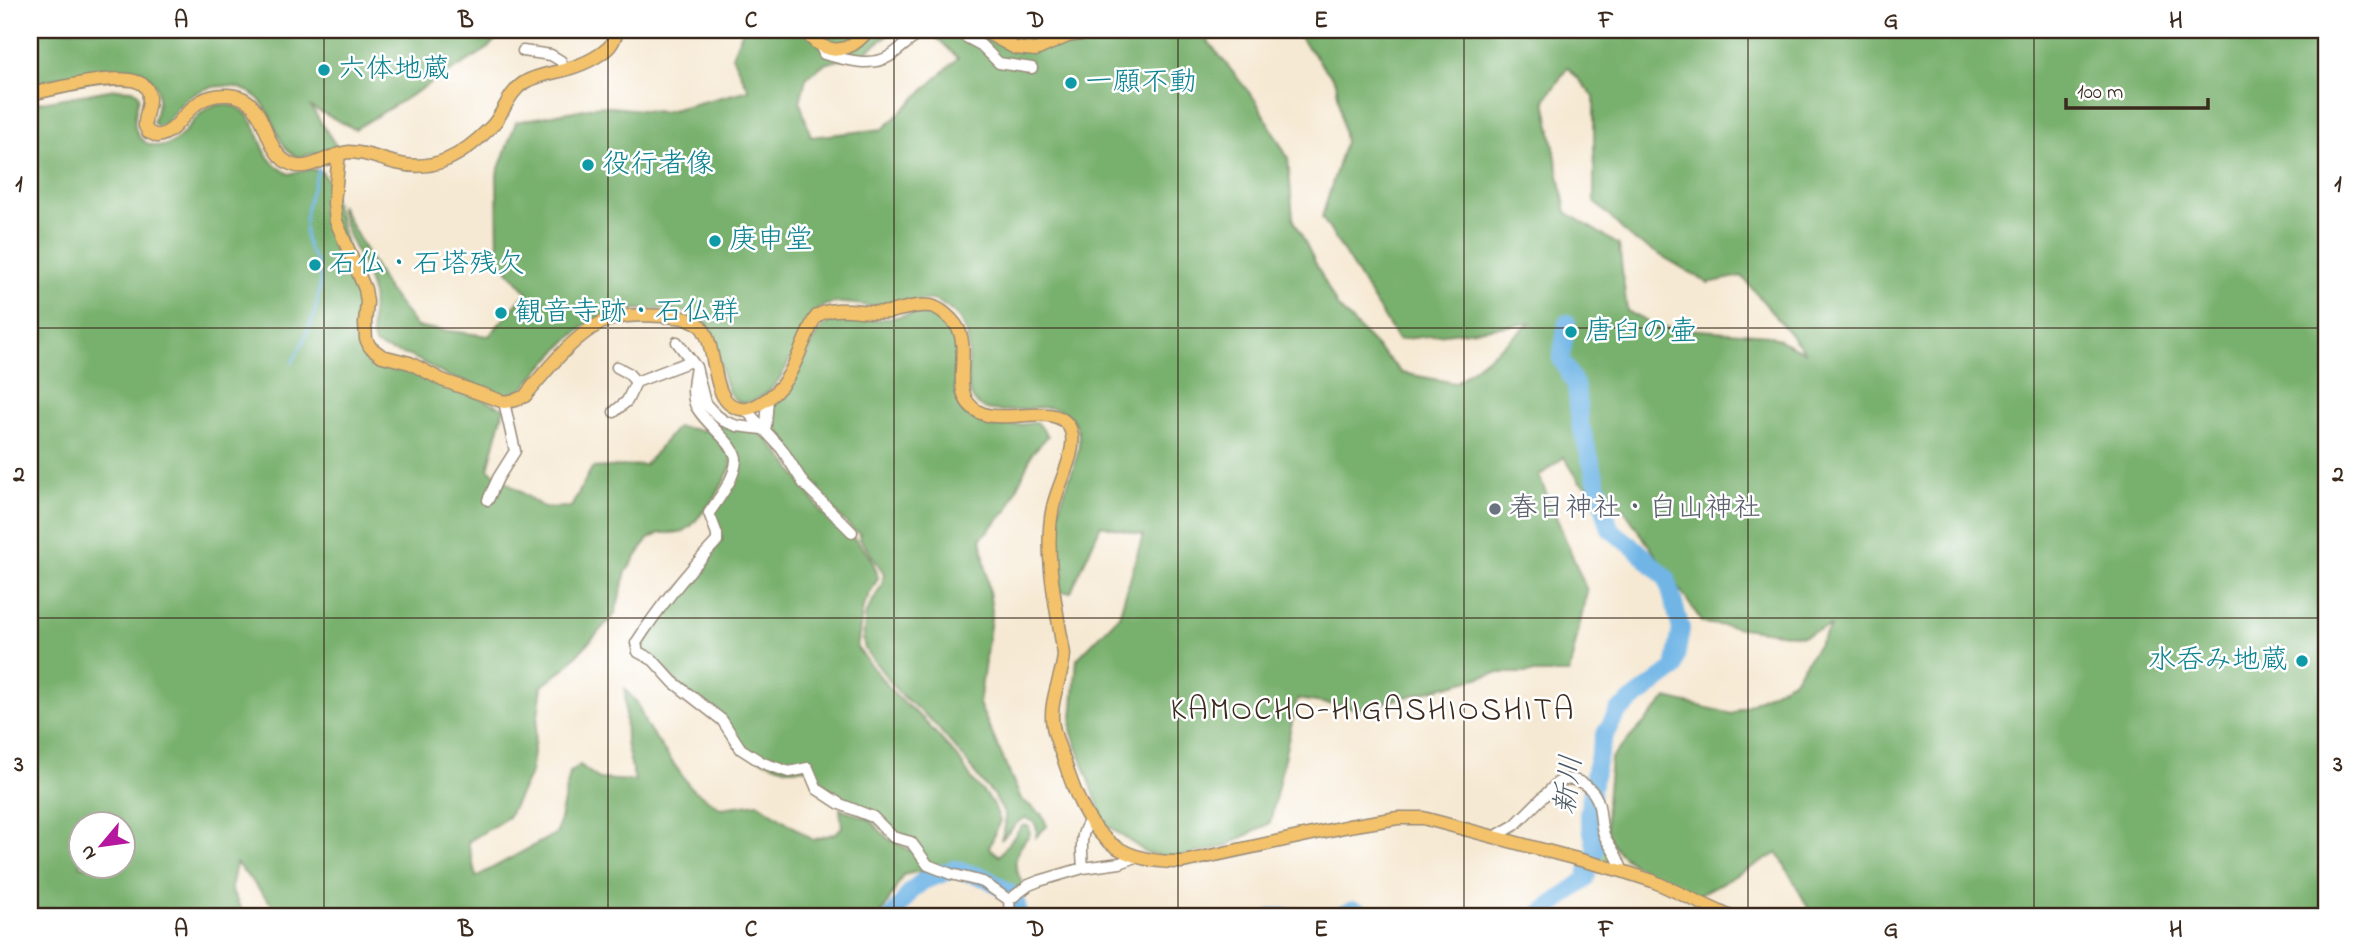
<svg xmlns="http://www.w3.org/2000/svg" width="2357" height="947" font-family="'Indie Flower','Klee One',sans-serif">
<rect width="100%" height="100%" fill="#fff"/>
<filter id="ink" filterUnits="userSpaceOnUse"><feTurbulence type="fractalNoise" baseFrequency=".0143" numOctaves="2"/><feDisplacementMap in="SourceGraphic" scale="14" xChannelSelector="R" yChannelSelector="G"/><feConvolveMatrix kernelMatrix="1 2 1 2 8 2 1 2 1" color-interpolation-filters="sRGB"/></filter>
<filter id="wash" filterUnits="userSpaceOnUse"><feTurbulence type="fractalNoise" baseFrequency=".00686" numOctaves="4" result="noise"/><feDisplacementMap in="SourceGraphic" scale="28" xChannelSelector="R" yChannelSelector="G"/><feGaussianBlur stdDeviation="1.57" result="paint"/><feColorMatrix in="noise" values="0 0 0 0 0 0 0 0 0 0 0 0 0 0 0 0 0 1.4 0 .05"/><feComposite in="paint" operator="in"/></filter>
<g filter="url(#wash)">
<rect width="100%" height="100%" fill="#f6e9d3"/>
<path fill="#96cc7e" stroke="#687b4e" stroke-width="2" d="M1588,796L1595,812L1600,839L1617,863L1588,856C1592,837 1571,813 1588,796Z"/>
<path fill="#78b06d" stroke="#5a6d46" stroke-width="2" fill-rule="evenodd" d="M30,30H504L486,50L355,129L311,107L338,149L298,157C273,146 276,111 255,96C233,79 199,85 180,105C173,112 168,124 158,127L153,123C156,113 160,101 157,90C155,82 148,74 139,71C114,63 57,79 30,84Z
M743,30H894L863,54L824,64L806,78L800,102L811,137L883,129L958,58L929,30H1209L1208,41L1256,101L1288,158L1293,218L1337,306L1402,373L1455,383L1531,323L1398,340L1322,217L1345,142L1336,82L1294,30H2327V917H1825L1811,913L1778,853L1699,895C1670,881 1615,866 1607,831C1604,817 1610,775 1611,758L1667,698L1732,714L1793,681L1831,626L1802,636L1703,623L1622,507L1580,482L1564,457L1539,476L1587,591L1569,673H1496L1360,709L1297,699L1270,823L1224,847L1183,856H1162L1147,853L1105,824L1071,730L1077,659L1119,616L1143,535L1101,525L1071,592H1060C1057,569 1054,532 1059,509C1064,487 1086,449 1077,428C1061,387 1008,423 980,406C951,388 990,335 946,307C941,304 937,300 931,300C916,299 902,303 887,306C867,309 845,299 826,305C793,317 797,388 749,402C717,411 723,338 705,322C694,312 682,311 668,310C599,305 584,322 539,370C532,377 525,390 515,393C513,394 507,395 505,395C500,394 494,390 489,389C473,384 456,380 441,373C432,368 422,361 412,357C399,352 387,352 375,344C367,326 376,307 371,289C364,260 344,235 340,205L388,290L417,327L489,336L527,292L498,259L497,174L516,122L600,106L663,112L749,90L732,56ZM1568,67L1594,97V201L1631,238L1708,283L1742,276L1806,353L1769,335L1657,327L1627,311L1619,245L1566,212L1545,100Z
M115,89L133,90L139,95C138,105 133,116 135,127C138,144 158,151 173,142C193,131 198,97 233,106C255,111 258,141 268,157C274,165 280,169 289,174L311,169L322,172L330,187L359,290L366,351L380,361L408,368L504,408L488,469L544,508L571,507L592,468L645,465L677,427L709,431L730,454L732,465L716,497L691,526L681,533H660L648,539L626,572L615,614L565,668L542,686L530,774L508,817L468,842L476,877L557,833L570,772L580,765L599,779L635,781L626,743L625,689L638,704L646,725L691,788L721,808L758,803L813,840L836,833L842,827L840,808L868,819L889,839L913,852L930,869L903,875L880,917H277V910L236,863L231,889L245,917H30V104ZM80,824H122V866H80Z
M918,313C927,314 930,315 938,320C965,337 951,367 956,394C964,433 1008,428 1037,422L1048,436L1032,453L1008,510L981,538L992,611L979,704L1021,799L1042,815L1047,826L1036,837L1037,829L1034,822L1026,818L1019,821L1001,840L1005,827V815L994,795L980,780L964,758L931,720L899,693L865,649L863,639L866,613L882,585L884,573L860,539V533L853,530L815,491L820,488L797,466L769,434L771,408L791,388L816,335L826,324L839,318L878,320Z
M705,408L764,436L787,462L823,514L828,515C846,531 874,552 878,578L863,606L857,648L896,696L923,719L959,759L973,781L993,803L1000,821L989,848L999,856L1022,826L1025,825L1029,827L1030,834C1020,846 1010,860 1019,876C1020,879 1023,882 1024,886L1009,896L931,864L894,833L819,787L814,768L788,769L756,758L640,647C659,607 693,574 722,540L714,514L740,465Z"/>
<g fill="none" stroke-linecap="round" stroke-linejoin="round">
<path stroke="#70b5e6" stroke-width="2.5" d="M292,363C307,336 324,300 319,269C318,261 312,256 309,249C299,222 310,195 319,169"/>
<path stroke="#70b5e6" stroke-width="18" d="M892,917L912,890L923,881L954,869L986,878L1008,892L1017,904L1018,917
M1272,917H1298
M1336,917L1354,910L1374,917
M1536,917L1585,880L1596,849L1588,815L1595,770L1604,736L1618,711L1674,669L1681,629L1667,579L1637,550L1610,529L1580,423L1576,386L1561,359L1567,323"/>
</g>
</g>
<g filter="url(#ink)">
<g fill="none" stroke-linecap="round" stroke-linejoin="round">
<defs>
<path id="minor" d="M953,30L981,45L999,63L1032,68
M820,45L824,54C843,59 871,68 890,56C902,48 912,37 926,30
M523,51L551,55L561,61L564,71
M677,342L696,367L705,403L715,414L724,421L737,426L762,429L766,426L768,399
M617,367L628,373L636,382L691,361
M696,367C694,379 691,392 695,404C702,422 737,444 736,460C735,479 719,498 709,513L717,534V541C687,573 659,607 636,643L638,652L653,660L673,682L722,720L741,749L763,763L789,772L808,768L817,789L840,804L873,817L893,837L911,842L928,865L951,874L983,882L1009,900L1010,917
M746,410L782,449L804,484L852,532
M614,412L627,401L636,382
M488,500L498,478L515,451L504,402
M1496,836L1515,825L1557,783C1572,774 1590,784 1597,799C1602,811 1599,825 1605,837C1611,849 1619,856 1622,871
M1083,868C1082,853 1079,832 1090,821
M1009,900L1029,885L1039,881L1083,868L1120,863L1136,857"/>
<path id="major" d="M803,30C808,34 814,42 820,45C839,56 857,45 868,30
M982,30L1015,48L1036,50L1068,36L1107,30
M30,94C52,90 134,66 147,89C153,101 144,114 145,126L148,132L157,136C184,132 185,93 228,95C272,97 259,153 293,165C310,171 331,153 349,152C365,152 380,159 396,163C435,173 463,155 490,128C504,115 507,93 525,82C536,76 548,74 560,71C576,67 596,59 608,48C613,44 615,36 618,30
M339,154L334,203L336,221L365,289L367,302L365,323L366,339L370,347L382,356L410,363L442,380L504,402L516,400L525,396C545,372 576,332 606,321C624,314 644,315 663,316C676,317 694,317 702,328C719,350 709,404 741,409C749,410 754,407 761,403C788,388 795,362 807,335C810,329 812,321 817,316C833,303 869,315 890,312C903,309 918,304 931,306C940,308 951,318 956,325C974,351 946,395 979,412C1004,426 1061,399 1071,431C1078,451 1057,486 1053,507C1043,551 1057,611 1064,654C1063,675 1051,695 1052,717C1052,732 1060,748 1065,763C1086,828 1109,864 1183,862L1349,826L1398,818H1423L1622,871L1653,881L1731,917"/>
</defs>
<use href="#minor" stroke="#988a78" stroke-width="13"/>
<use href="#major" stroke="#988a78" stroke-width="15"/>
<use href="#minor" stroke="#fff" stroke-width="10"/>
<use href="#major" stroke="#f3c26a" stroke-width="12"/>
</g>
</g>
<path fill="none" stroke="#3b2a1e" stroke-width="2" stroke-opacity="0.55" d="M324,30V917M608,30V917M894,30V917M1178,30V917M1464,30V917M1748,30V917M2034,30V917M30,328H2327M30,618H2327"/>
<g fill="#0f9aa8" stroke="#fff" stroke-width="2.5">
<circle cx="324" cy="70" r="7"/>
<circle cx="1071" cy="83" r="7"/>
<circle cx="588" cy="165" r="7"/>
<circle cx="715" cy="241" r="7"/>
<circle cx="315" cy="265" r="7"/>
<circle cx="501" cy="313" r="7"/>
<circle cx="1571" cy="332" r="7"/>
<circle cx="2302" cy="661" r="7"/>
</g>
<circle fill="#6b7280" stroke="#fff" stroke-width="2.5" cx="1495" cy="509" r="7"/>
<g text-anchor="middle" dominant-baseline="central" stroke-width="5" stroke-linejoin="round" paint-order="stroke">
<g font-size="28" fill="#0d838f" stroke="#fff" text-anchor="start">
<text x="338" y="70">六体地蔵</text>
<text x="1085" y="83">一願不動</text>
<text x="602" y="165">役行者像</text>
<text x="729" y="241">庚申堂</text>
<text x="329" y="265">石仏・石塔残欠</text>
<text x="515" y="313">観音寺跡・石仏群</text>
<text x="1585" y="332">唐臼の壷</text>
<text x="2288" y="661" text-anchor="end">水呑み地蔵</text>
</g>
<g font-size="28" fill="#5b616d" stroke="#fff" text-anchor="start">
<text x="1509" y="509">春日神社・白山神社</text>
</g>
<g font-size="30" font-style="italic" fill="#4e5b64" stroke="#fff">
<text transform="translate(1570 785) rotate(-83)">新川</text>
</g>
<g font-size="32" letter-spacing="2" fill="#3b2a1e" stroke="#fff">
<text x="1373" y="711">KAMOCHO-HIGASHIOSHITA</text>
</g>
</g>
<rect width="2357" height="947" fill="none" stroke="#fff" stroke-width="77"/>
<g transform="translate(102 845) rotate(241)"><circle r="33" fill="#ffffff" stroke="#b1aaa5" stroke-width="2"/>
<path d="M0-5L12 26L0 18L-12 26Z" fill="#b5179e"/>
<text y="-10" font-size="19" font-weight="bold" text-anchor="middle" fill="#3b2a1e">N</text>
</g>
<path d="M2066 98v10h142v-10" fill="none" stroke="#3b2a1e" stroke-width="3.5"/>
<text x="2077" y="98" font-size="21" fill="#3b2a1e" stroke="#ffffff" stroke-width="5" paint-order="stroke">100 m</text>
<rect x="38" y="38" width="2280" height="870" fill="none" stroke="#3b2a1e" stroke-width="2.5"/>
<g font-size="23" text-anchor="middle" font-weight="bold" fill="#3b2a1e">
<text x="181" y="27">A</text>
<text x="466" y="27">B</text>
<text x="751" y="27">C</text>
<text x="1036" y="27">D</text>
<text x="1321" y="27">E</text>
<text x="1606" y="27">F</text>
<text x="1891" y="27">G</text>
<text x="2176" y="27">H</text>
<text x="19" y="191">1</text>
<text x="2338" y="191">1</text>
<text x="19" y="481">2</text>
<text x="2338" y="481">2</text>
<text x="19" y="771">3</text>
<text x="2338" y="771">3</text>
<text x="181" y="936">A</text>
<text x="466" y="936">B</text>
<text x="751" y="936">C</text>
<text x="1036" y="936">D</text>
<text x="1321" y="936">E</text>
<text x="1606" y="936">F</text>
<text x="1891" y="936">G</text>
<text x="2176" y="936">H</text>
</g>
</svg>
